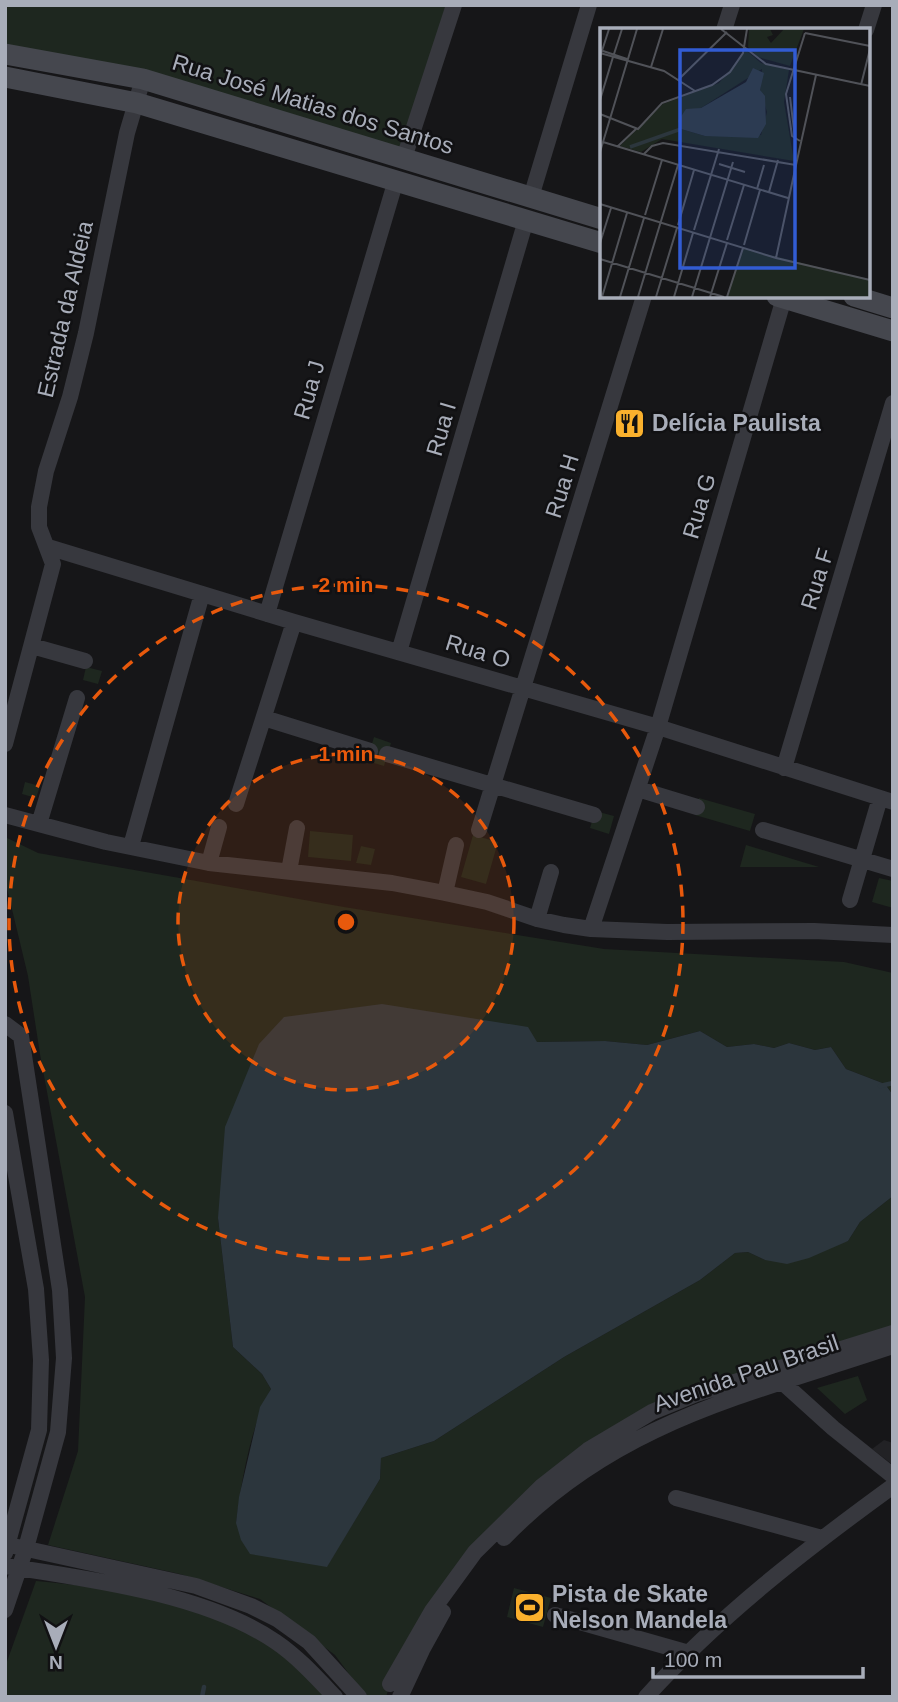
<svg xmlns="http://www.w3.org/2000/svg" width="898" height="1702" font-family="Arial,sans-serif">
<rect width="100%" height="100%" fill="#161618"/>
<path fill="#222225" d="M884,1440L893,1443V1465L872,1449Z"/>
<path fill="#1e271f" d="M5,5H454L404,158L5,54Z
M86,667L102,671L98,684L83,680Z
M374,737L391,743L384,766L367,761Z
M25,782L40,786L36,798L22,794Z
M699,798L755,814L750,831L695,815Z
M595,811L614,816L609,834L590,828Z
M310,831L353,835L351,861L308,857Z
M473,835L498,842L486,884L461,877Z
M5,837L38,853L344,907L604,949L844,962L893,973V1095L885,1084L846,1069L831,1047L815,1050L789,1043L774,1048L754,1044L727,1047L700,1031L647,1045L605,1041L537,1042L218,1218L233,1347L262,1374L271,1389C251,1424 241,1483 236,1523L327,1566L380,1479L381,1458L434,1441L564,1357L700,1280L735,1253L748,1252L765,1260L848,1241L860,1222L893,1196V1333L652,1412L499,1528L390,1684L386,1697H366L335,1655L260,1599L180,1574L48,1545L78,1451L85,1297L40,1054L28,976L5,880Z
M746,845L819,867H740Z
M361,846L375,849L371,865L356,863Z
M879,878L893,881V908L872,902Z
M858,1376L867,1400L845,1414L817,1388Z
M36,1581C117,1588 214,1605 282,1651C299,1663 314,1682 328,1697H5V1667Z
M514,1588L551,1598L543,1627L507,1617Z"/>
<path fill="#2c363d" d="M382,1004L528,1027L537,1042L605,1041L647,1045L700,1031L727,1047L754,1044L774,1048L789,1043L815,1050L831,1047L846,1069L885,1084L893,1095V1196L860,1222L848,1241L809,1258L787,1264L765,1260L748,1252L735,1253L700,1280L564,1357L434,1441L381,1458L380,1479L327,1567L250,1554L241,1540L236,1523L239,1497L260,1407L271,1389L262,1374L233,1347L218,1218L225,1127L259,1044L284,1017Z"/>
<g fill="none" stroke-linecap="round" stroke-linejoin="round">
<path stroke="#2c363d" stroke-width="4.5" d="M880,1086L893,1083
M202,1697L204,1687"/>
<path stroke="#37383e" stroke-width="16" d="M724,30L732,5
M866,30L874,5
M404,158L454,5
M531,197L589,5
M48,547L294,622L658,727L893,802
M267,614L396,180
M32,646L85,661
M399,652L526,220
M264,718L370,751
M5,744L53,564L39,527V507L46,471L70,397L86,333L127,133L143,79
M387,754L594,815
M784,768L893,403
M638,789L697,807
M236,804L294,622
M5,815L106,842L209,863L392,883L445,893L487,902L537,919L564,925L591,929L667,932L814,931L893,935
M39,824L77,698
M479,830L644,296
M763,830L893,869
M131,846L202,594
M209,863L219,827
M289,871L297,828
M445,893L456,845
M850,900L880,798
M537,919L551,872
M591,929L658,727L784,298
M5,1024L21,1036L60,1290L64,1358L58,1432L26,1548L5,1610
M5,1113L36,1289L41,1360L39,1430L5,1553
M781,1381L833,1428L893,1476
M676,1498L822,1538
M504,1538C617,1421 745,1396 893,1346
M18,1547L196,1586L251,1606L277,1619L309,1642L359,1697
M5,1566C89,1579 206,1594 276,1642C298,1657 317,1678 335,1697
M555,1615L689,1653
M390,1684L432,1611L475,1552L542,1486L588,1450L652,1412L696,1394L893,1333
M400,1697L422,1650L443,1612
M646,1697C719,1616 805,1550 893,1486"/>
<path stroke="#45474e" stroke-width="21" d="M5,54L143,79L602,219
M5,77L137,103L602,243
M777,296L893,331
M854,296L893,308"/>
</g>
<circle cx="346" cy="922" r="168" fill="#e8590c" fill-opacity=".12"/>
<g fill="none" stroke="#e8590c" stroke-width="3.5" stroke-dasharray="12 9">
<circle cx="346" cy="922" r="168"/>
<circle cx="346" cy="922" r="337"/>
</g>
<defs>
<symbol id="restaurant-square" viewBox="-11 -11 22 22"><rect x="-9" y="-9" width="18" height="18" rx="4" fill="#fab12d" stroke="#111113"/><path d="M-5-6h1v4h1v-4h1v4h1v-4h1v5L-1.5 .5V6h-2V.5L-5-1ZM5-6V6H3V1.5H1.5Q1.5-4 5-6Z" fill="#111"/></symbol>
<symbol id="stadium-square" viewBox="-11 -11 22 22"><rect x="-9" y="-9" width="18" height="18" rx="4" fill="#fab12d" stroke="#111113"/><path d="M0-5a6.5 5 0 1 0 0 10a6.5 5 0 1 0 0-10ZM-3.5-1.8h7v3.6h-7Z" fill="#111"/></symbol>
</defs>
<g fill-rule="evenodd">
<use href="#restaurant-square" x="612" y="406" width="35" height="35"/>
<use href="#stadium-square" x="512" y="1590" width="35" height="35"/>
</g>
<g text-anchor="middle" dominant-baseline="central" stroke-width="5" stroke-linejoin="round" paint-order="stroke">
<g font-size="23" fill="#a8adb9" stroke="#111113">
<text transform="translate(313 104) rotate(17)">Rua José Matias dos Santos</text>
<text transform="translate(65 309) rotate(-77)">Estrada da Aldeia</text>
<text transform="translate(309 390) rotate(-74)">Rua J</text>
<text transform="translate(441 429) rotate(-74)">Rua I</text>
<text transform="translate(562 486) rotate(-73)">Rua H</text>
<text transform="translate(699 506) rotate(-74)">Rua G</text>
<text transform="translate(817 579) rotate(-73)">Rua F</text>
<text transform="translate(478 651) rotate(17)">Rua O</text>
<text transform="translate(746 1373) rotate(-19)">Avenida Pau Brasil</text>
</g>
<g font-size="23" font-weight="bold" fill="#a8adb9" stroke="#111113" text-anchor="start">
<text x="652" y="423">Delícia Paulista</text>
<text x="552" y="1594">Pista de Skate<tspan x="552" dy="26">Nelson Mandela</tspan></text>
</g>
</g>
<g transform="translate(600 28)">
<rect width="270" height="270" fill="#161618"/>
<path d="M149,1H170L173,7L167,9L171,15L184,1H204L190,38L158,29L148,19ZM146,22L161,35L189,42L184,74L194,133L62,111L41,124L20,118L63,76L119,55ZM162,41L160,62L167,84L161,107L105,108L81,101L79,91L85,84L101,80ZM143,220L269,252V269H127Z" fill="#1e271f" fill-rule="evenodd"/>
<path d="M153,40L164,45L160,62L165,68L166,96L158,110L105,108L81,101L78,93L86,81L101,80L146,54Z" fill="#2c363d"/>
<path fill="none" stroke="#2c363d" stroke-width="3.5" d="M30,119L81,101"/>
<path fill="none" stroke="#505258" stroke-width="2" d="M121,1L166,36L270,58M205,5L270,18M0,22L27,31M0,25L64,43L95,63M14,26L22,1M0,29L9,1M51,39L63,1M79,51L127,4M261,57L270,21M190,69L195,110M0,72L13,29M0,86L38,101L62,75L112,57L130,44L143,25L147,1M200,113L192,108L186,66L205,5M3,114L188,170M17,119L36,101M0,124L37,1M44,126L52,118L63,115L196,137L176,230M119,136L145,144M196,137L216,47M157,161L164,137M169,164L178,132M0,176L176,230L270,252M45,187L62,132M78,197L94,142M94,202L119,121M127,212L144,157M0,215L11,180M144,217L160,162M0,231L124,269M2,269L27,185M20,269L44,190M38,269L78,137M56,269L77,200M74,269L93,205M92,269L133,134M110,269L127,215M127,269L143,220"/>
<path fill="#325cd3" fill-opacity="0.15" stroke="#325cd3" stroke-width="3.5" d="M80,22H195V240H80Z"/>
<rect width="270" height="270" fill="none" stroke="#a8adb9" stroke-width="3.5"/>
</g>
<circle cx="346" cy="922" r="10" fill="#e8590c" stroke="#111113" stroke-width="3.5"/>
<g font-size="21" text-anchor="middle" font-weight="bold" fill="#e8590c" stroke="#111113" stroke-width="5" stroke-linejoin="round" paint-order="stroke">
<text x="346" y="592">2 min</text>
<text x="346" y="761">1 min</text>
</g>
<rect width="898" height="1702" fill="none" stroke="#a8adb9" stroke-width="14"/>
<g transform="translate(56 1646) rotate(180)" stroke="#111113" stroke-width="5" paint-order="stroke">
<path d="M0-5L12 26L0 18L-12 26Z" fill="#a8adb9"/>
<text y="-10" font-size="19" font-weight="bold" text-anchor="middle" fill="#a8adb9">N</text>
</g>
<path d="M653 1667v10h210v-10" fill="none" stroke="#a8adb9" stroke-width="3.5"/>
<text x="664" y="1667" font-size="21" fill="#a8adb9" stroke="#111113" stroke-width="5" paint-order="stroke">100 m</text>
</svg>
